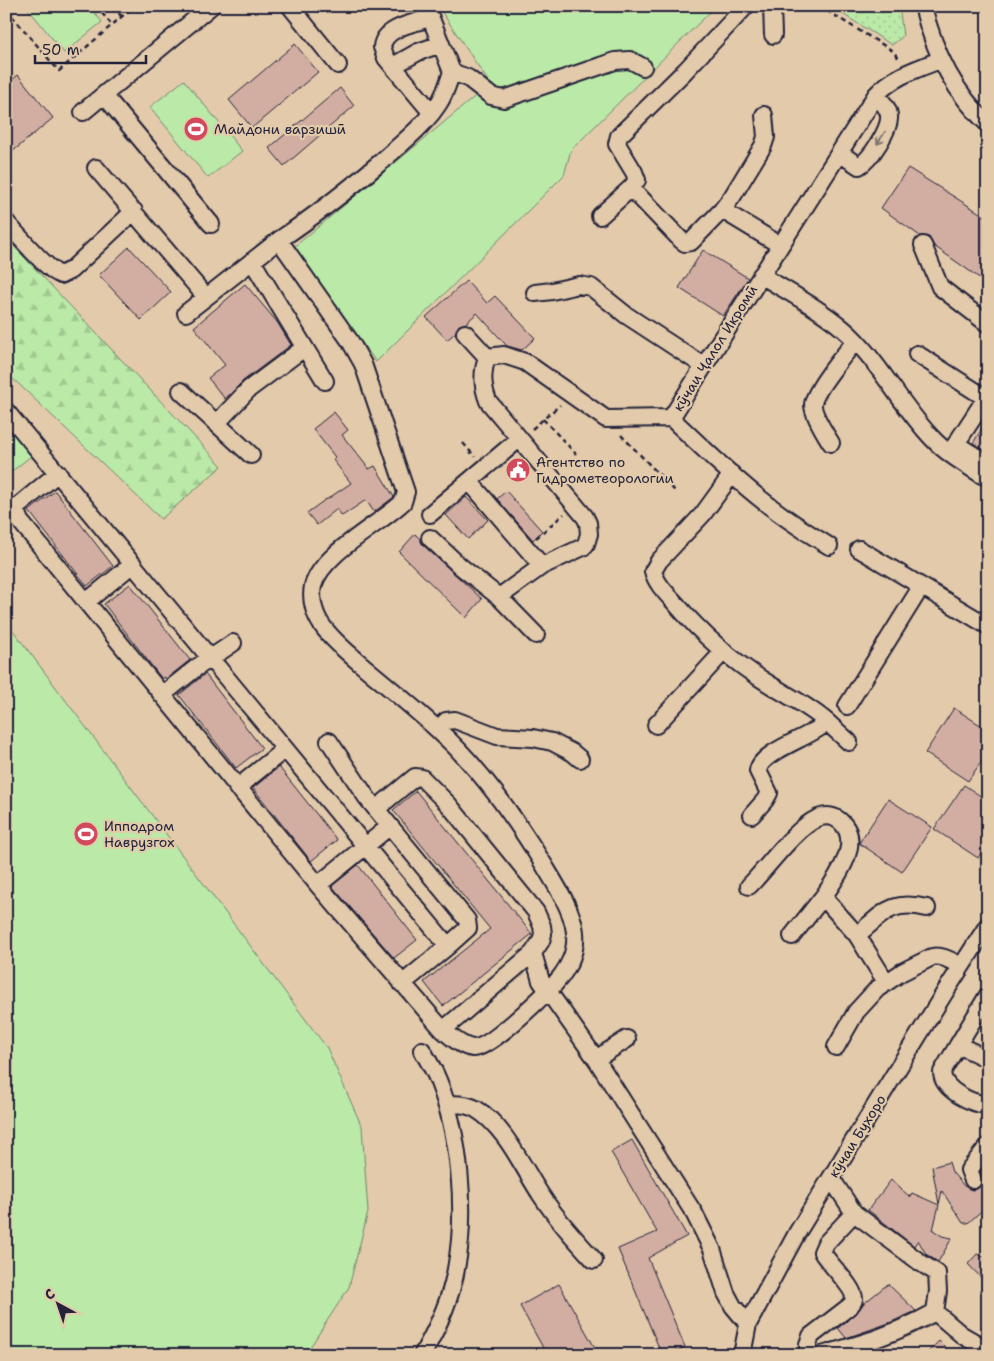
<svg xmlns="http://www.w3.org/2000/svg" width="994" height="1361" font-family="'Shantell Sans',sans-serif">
<defs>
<pattern id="forest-firs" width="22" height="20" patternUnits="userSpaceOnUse" patternTransform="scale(1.25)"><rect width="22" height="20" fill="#bbe9a7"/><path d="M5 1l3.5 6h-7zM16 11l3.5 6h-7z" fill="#a0c891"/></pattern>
<pattern id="park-dots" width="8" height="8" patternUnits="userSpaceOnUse" patternTransform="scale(1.25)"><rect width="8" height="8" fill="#bbe9a7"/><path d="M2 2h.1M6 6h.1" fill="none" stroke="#a0c891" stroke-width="1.8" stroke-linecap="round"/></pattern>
</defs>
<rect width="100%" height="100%" fill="#e2caaa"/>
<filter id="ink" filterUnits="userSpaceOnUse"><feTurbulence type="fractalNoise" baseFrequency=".02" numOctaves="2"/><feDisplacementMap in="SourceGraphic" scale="10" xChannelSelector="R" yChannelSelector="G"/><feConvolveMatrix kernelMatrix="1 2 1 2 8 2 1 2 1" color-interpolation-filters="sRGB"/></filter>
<g filter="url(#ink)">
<path fill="#bbe9a7" stroke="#6e8671" d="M26,6H89L102,22L64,53Z
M438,6H716L571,150L564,175L376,362L294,247L490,84Z
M184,80L242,151L208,178L150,107Z
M6,424L31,456L6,476Z
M6,621L327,1048L362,1127L368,1212L349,1287L305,1355H6Z"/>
<path fill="url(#forest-firs)" stroke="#6e8671" d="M6,238L222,466L161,519L6,372Z"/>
<path fill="url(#park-dots)" stroke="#6e8671" d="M830,6H899L903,36L892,45Z"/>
<path fill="#d1ada2" stroke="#22223b" d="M295,44L318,72L252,128L229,100Z
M18,75L53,118L6,157V85Z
M340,88L354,106L284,166L269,148Z
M908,168L988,218V284L934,246L929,237L920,236L881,208Z
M129,247L171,292L141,320L99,275Z
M703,250L748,278L723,316L679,288Z
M466,281L487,303L495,296L535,338L522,350L507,346L477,313L466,323L459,325L455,333L447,340L426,317Z
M245,284L277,322L291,345L243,381L225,399L208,378L225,365L194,327Z
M334,412L348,430L342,435L369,469L375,466L394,497L374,512L366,500L342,516L337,509L317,525L307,513L326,499V500L351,483L333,460L335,457L313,429Z
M988,419V452L973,443Z
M55,491L113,566L87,586L29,511Z
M506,491L542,531L533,540L497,499Z
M466,497L488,520L468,539L446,515Z
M415,534L420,539L423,545L482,599L466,618L399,552Z
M130,584L190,660L166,679L165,677L162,679L104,604Z
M205,674L262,748L236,768L179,695Z
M954,708L988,730V752L968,781L925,753Z
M279,767L337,840L311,861L253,788Z
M964,785L988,801V842L978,858L934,829Z
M416,791L532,934L443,1006L424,982L490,929L393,810Z
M888,799L932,827L902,872L859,843Z
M358,865L417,940L394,958L332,886Z
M632,1140L687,1236L648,1258L685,1347L668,1355H662L618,1249L657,1232L611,1152Z
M949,1162L952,1172L964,1186L972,1190L977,1189L981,1186L983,1181L980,1172L988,1163V1205L968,1223H963L942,1191L939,1204L932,1167Z
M891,1180L910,1197L912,1193L939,1205L933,1230L942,1236L952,1238L938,1262L926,1254L918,1240L914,1246L868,1210Z
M977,1254L988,1259V1285L968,1264Z
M559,1284L599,1355H547L520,1306Z
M888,1284L916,1311L889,1323L846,1338L838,1328L856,1314L863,1304Z
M939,1341L953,1355H925Z"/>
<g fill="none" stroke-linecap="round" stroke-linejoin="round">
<defs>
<path id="minor" d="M290,6L338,65
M426,6L452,72C448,83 445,94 439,103C424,126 402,143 382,161C349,189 315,216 279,240L350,341L363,364L406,492L403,502C379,525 322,553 313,586C310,600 315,617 324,628C336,644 353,657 368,670C391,689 414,708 437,729C480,768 513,815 544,865C573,913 595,945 548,991L596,1059L694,1213L712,1249L726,1293L733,1306L748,1324
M746,6L685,71L624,131L619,136L617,144L634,172L637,180L631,188L681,240L685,243L691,242L722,210L780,245
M772,6L773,35
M923,6C934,52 953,92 988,124
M430,18C415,23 384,27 382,47L386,58L432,113
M393,66L418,52L441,44
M452,72L468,78L491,96L504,99L615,61L630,60L643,67
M104,95L211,224
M83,112L211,6
M839,153L859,166C870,160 891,128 889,116C889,108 881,101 876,95
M96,168L206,297
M722,210L732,197L763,146L766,137L764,115
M600,216L631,188
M6,222C18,235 47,270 61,275L71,270L134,211
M923,245L940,287L988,324
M252,261L325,381
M761,275C791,294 825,311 850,335C882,366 902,407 933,439C947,454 965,464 982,475
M535,293L552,291L579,285L591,287L626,315L704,366
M186,313L279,240
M465,333L487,357
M917,354L986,398
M181,391L251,455
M6,411L448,946L402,984
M217,423L249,389L304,348
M831,443C826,435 813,415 813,405C813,392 846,352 856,341
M956,444L988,464
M950,453L988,395
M58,473L17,507L16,511L20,521L318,885L443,1030C451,1037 462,1047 473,1048C489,1049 535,1003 548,991L541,981L533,953
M732,474L703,514L659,561L653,571C656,584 668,595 677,605C704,637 731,660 766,682C786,695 809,706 827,722
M469,481L542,566
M430,514L519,439
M430,538L460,566L499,597L542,566L583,547L586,544L589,534L588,523L585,517L488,401C482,385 482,373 487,357L504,355L525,362L606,419L671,418
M829,546C806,532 783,517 762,500C730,475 701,446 671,418L876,95C893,76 917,69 940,60
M859,549L988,626
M499,597L536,635
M86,602L133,564
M162,695L196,668L233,643
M847,706L921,587
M656,725L723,652
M438,730L446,721L455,720L497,736L533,738L552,742L573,753L580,759
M329,741L367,798L467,920L468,928L448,946
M237,788L285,749
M376,809L415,777L422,778L449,805L536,912L542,926L543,934L541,941L533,953L443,1030
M752,815L765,800L769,793L758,771C760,751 813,737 827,722L849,742
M318,885L390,826
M749,886C768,867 794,829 818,818C826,815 834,816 840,821C864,841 836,879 823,897L857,935L886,982
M857,935C883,914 891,899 927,908
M792,936L823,897
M988,995L958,1045L988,1059
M958,1045L942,1072C942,1090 972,1104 988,1105
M836,1047L856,1012L877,989L902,972L932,957C943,955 951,961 961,966
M422,1050C428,1060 434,1070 438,1080C460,1135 467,1211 456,1269C451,1299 437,1329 422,1355
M596,1059L627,1039
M446,1104C457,1104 467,1104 476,1109C505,1126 523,1168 541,1195C556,1218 575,1239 594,1260
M831,1178L854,1213L921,1263L937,1273L938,1291L935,1312
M973,1180L969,1170L988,1146
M742,1355L748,1324L797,1233L945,992L988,925
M808,1355V1344L811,1336L850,1306C852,1303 854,1302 854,1299C855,1288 828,1263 822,1252L826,1243L854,1213
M822,1355C864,1343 896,1334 935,1312L962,1335L988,1350"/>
</defs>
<use href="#minor" stroke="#22223b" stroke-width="20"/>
<path stroke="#22223b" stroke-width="2.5" stroke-dasharray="5 4" stroke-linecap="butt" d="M96,6L112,25
M113,6L122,17
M819,6L893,51L900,60
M6,9L59,71L134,6
M543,419L576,454
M532,429L560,405
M621,435L675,491
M463,443L475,457
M536,538L564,514"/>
<use href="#minor" stroke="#e2caaa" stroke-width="16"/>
</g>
<defs><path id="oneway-shaft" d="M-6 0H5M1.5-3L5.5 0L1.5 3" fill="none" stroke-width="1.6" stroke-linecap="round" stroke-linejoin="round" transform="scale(1.25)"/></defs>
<use stroke="#827672" href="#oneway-shaft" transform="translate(881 138) rotate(123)"/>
</g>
<defs>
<symbol id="stadium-disc" viewBox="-11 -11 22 22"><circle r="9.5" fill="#d1495b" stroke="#e2caaa"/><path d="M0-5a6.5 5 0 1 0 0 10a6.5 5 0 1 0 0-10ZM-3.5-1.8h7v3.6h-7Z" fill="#fff"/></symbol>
<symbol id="civic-disc" viewBox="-11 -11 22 22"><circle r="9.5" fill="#d1495b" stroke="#e2caaa"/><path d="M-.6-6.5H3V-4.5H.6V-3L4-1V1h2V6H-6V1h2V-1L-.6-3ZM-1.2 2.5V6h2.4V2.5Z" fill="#fff"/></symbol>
</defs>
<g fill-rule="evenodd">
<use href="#stadium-disc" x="182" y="115" width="28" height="28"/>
<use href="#civic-disc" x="504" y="456" width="28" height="28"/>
<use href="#stadium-disc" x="72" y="820" width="28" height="28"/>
</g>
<g text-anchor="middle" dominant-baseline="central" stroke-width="4.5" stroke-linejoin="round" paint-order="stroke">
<g font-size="14" fill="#22223b" stroke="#e2caaa" text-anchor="start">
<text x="214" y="129">Майдони варзишӣ</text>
<text x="536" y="462">Агентство по<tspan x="536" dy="16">Гидрометеорологии</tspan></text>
<text x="104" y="826">Ипподром<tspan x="104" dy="16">Наврузгох</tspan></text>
</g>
<g font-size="14" fill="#22223b" stroke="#e2caaa">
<text transform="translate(715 348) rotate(-58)">кӯчаи Ҷалол Икромӣ</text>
<text transform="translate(857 1136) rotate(-58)">кӯчаи Бухоро</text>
</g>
</g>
<rect width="994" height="1361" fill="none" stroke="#e2caaa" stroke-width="25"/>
<rect x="12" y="12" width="969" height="1336" fill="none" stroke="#22223b" stroke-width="2" filter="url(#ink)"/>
<g transform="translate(58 1304) rotate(320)" stroke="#e2caaa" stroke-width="4" paint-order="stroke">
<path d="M0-4L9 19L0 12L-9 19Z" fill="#22223b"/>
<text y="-8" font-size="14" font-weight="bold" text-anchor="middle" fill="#22223b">С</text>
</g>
<path d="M35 55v8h111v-8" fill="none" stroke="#22223b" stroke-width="2.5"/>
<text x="42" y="55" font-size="15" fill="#22223b" stroke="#e2caaa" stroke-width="4" paint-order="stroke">50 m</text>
</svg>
